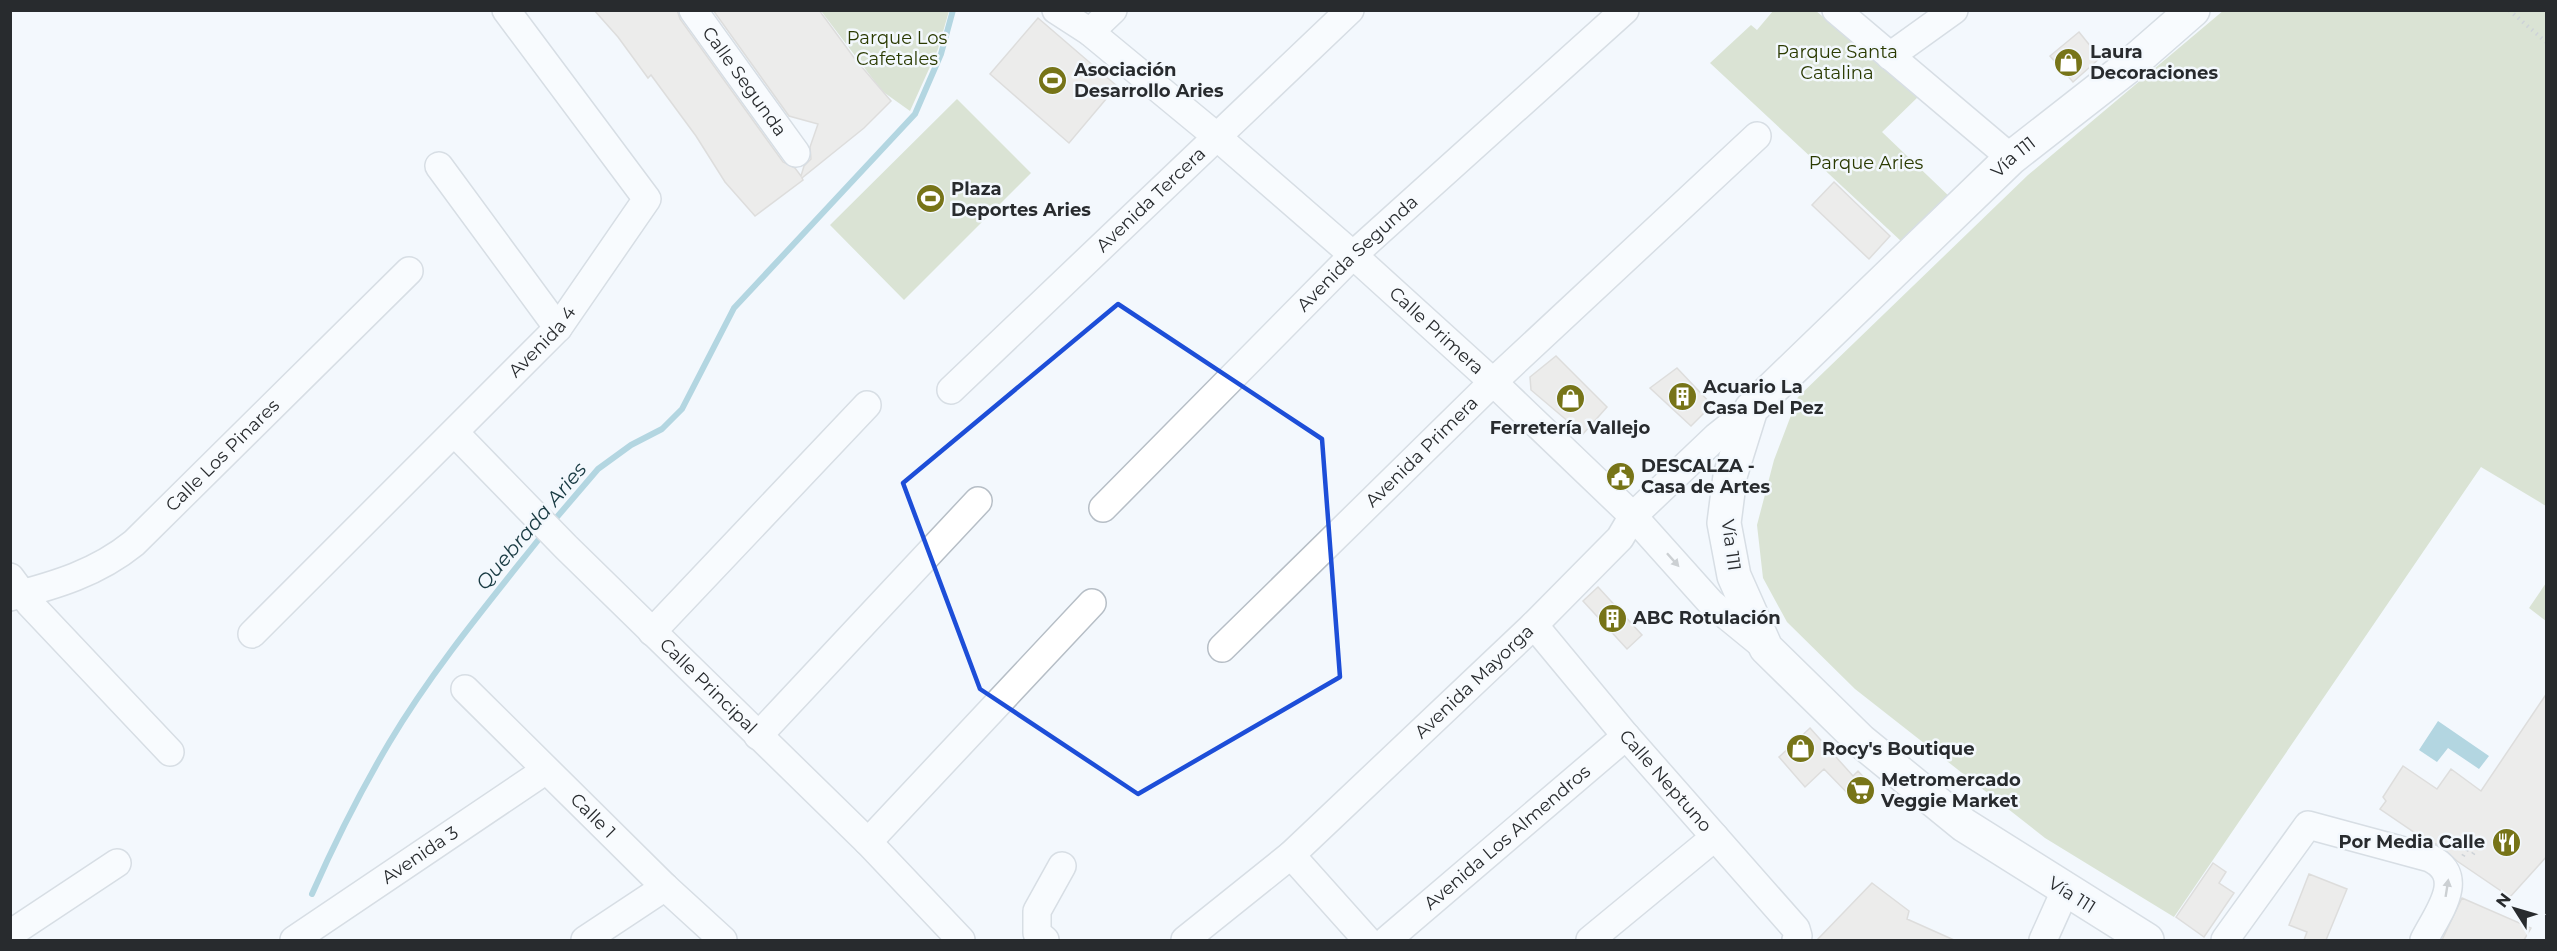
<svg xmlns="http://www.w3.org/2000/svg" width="2557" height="951" font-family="Montserrat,sans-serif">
<rect width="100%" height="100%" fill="#f3f8fd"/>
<path fill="#bccba2" d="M2224,10L2546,11V506L2481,467L2174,917L2045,838L1855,689L1787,622L1763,578L1757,525L1774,460L1798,397L2028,175Z
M821,11H949L938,49L910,111L882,91Z
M1773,11H1816L1920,95L1882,132L1952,199L1902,242L1710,63L1751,25L1757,30Z
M957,99L1031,173L904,300L830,225Z
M2546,583V621L2529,608Z"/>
<path fill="#67adbf" d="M2438,721L2489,756L2479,769L2448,748L2437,762L2419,750Z"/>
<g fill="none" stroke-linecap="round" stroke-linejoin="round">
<path stroke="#67adbf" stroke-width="6" d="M551,524L598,469L631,445L662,429L682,409L734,308L915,114L941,54L953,10
M312,894C335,842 360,792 389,743C433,669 489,602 543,534"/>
</g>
<path fill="#e5ddd5" stroke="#c4bdb4" stroke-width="1.5" d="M594,10H677L680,19L783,162L795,168L801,176L804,166L811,159L810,147L818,124L789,116L713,10H819L855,59L891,101L864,128L802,178L803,180L755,216L725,182L696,136L651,75L648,78L618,37Z
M1038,18L1117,86L1069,143L990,74Z
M2079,32L2100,58L2073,82L2050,56Z
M1834,182L1890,236L1869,259L1812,205Z
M1556,356L1607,407L1583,434L1531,390L1530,377Z
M1677,368L1712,405L1691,426L1650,388Z
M1598,587L1642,635L1627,649L1583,601Z
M2547,693V856L2510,897L2457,861L2439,845L2427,841L2380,809L2386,801L2383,797L2403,766L2437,789L2451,769L2481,791Z
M1810,728L1853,776L1858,771L1872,786L1856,802L1824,769L1805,787L1779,757Z
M2213,863L2226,872L2219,883L2234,893L2204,937L2176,917Z
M2309,874L2347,889L2326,940H2304L2307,932L2289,925Z
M1872,883L1909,911L1907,919L1954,940H1817Z
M2462,898L2531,928L2524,940H2442Z"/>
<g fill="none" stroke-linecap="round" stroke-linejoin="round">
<defs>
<g id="minor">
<path id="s1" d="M693,10L796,153"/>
<path id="s2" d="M1056,10L1090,32L1216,136L1353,255L1493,382L1633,516L1711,603L1766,648"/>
<path d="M1836,10L2011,158"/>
<path d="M1090,32L1113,10"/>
<path d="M1890,56L1954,10"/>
<path d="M439,166L558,328"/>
<path id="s3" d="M951,390L1350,10"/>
<path id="s4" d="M455,433L566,547L868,842L961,940"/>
<path id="s5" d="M1103,508L1353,255L1625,10"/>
<path d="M10,577L30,604L170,752"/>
<path id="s6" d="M10,597C56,585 97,573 134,543L409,271"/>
<path id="s7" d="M1534,625L1626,736L1796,929L1798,936L1796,940"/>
<path d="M652,632L867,405"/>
<path id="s8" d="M252,634L558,328L647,199L506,10"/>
<path id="s9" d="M1222,648L1493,382L1757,136"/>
<path id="s10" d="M465,689L665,887L723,940"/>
<path d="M758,736L978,501"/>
<path d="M868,842L1092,603"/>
<path d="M1291,855L1367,940"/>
<path d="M10,934L117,863"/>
<path id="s11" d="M294,940L546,770"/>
<path d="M585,940L665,887"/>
<path d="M1045,940L1037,933V911L1062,866"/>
<path id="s12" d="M1185,940L1291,855L1534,625L1620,538L1633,516L1716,437L1751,409"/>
<path id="s13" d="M1387,940L1626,736"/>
<path d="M1590,940L1715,837"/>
<path d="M2043,940L2065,891"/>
<path d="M2225,940L2308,825L2430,858C2468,877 2437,914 2424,940"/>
</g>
<g id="major">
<path id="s14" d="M2147,940L1964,825L1861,741L1766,648L1734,576L1724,523L1730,476L1751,409L2011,158L2130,65L2193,10"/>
</g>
</defs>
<use href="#minor" stroke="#b6bec6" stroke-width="30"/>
<use href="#major" stroke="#b6bec6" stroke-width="36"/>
<path stroke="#a1a6aa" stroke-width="4" stroke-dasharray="1.5 4.5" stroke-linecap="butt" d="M2509,10L2546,42
M2463,856L2475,838L2481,842L2471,857"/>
<use href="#minor" stroke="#fff" stroke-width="27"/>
<use href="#major" stroke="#fff" stroke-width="33"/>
</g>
<defs><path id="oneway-solid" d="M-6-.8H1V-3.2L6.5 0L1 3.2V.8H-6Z" transform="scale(1.5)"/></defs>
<g fill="#9ea0a1">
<use href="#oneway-solid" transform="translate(1673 560) rotate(48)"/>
<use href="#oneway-solid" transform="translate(2447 888) rotate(-81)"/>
</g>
<path d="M0 0H2557V951H0ZM1118,304L1322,439L1340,677L1138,794L980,689L903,483Z" fill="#f3f8fd" fill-opacity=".55" fill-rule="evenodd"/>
<path fill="none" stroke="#1d4ed8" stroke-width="4.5" stroke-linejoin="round" d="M1118,304L1322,439L1340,677L1138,794L980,689L903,483Z"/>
<defs>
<symbol id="shop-disc" viewBox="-11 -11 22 22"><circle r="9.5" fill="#777418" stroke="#f3f8fd"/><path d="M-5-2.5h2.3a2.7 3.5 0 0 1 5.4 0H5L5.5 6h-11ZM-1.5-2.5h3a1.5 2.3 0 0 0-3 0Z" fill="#fff"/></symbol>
<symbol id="stadium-disc" viewBox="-11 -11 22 22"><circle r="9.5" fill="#777418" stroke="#f3f8fd"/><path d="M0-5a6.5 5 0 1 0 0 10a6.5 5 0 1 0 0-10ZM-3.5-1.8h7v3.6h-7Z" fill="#fff"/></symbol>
<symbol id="building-disc" viewBox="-11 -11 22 22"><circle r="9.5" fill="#777418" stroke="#f3f8fd"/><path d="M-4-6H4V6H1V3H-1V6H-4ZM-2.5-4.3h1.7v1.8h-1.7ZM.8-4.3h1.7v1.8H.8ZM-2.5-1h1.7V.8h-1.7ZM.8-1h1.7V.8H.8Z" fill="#fff"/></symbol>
<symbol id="civic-disc" viewBox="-11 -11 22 22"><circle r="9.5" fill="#777418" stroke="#f3f8fd"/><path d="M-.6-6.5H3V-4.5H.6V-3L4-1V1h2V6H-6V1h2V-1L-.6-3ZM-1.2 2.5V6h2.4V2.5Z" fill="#fff"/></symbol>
<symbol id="supermarket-disc" viewBox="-11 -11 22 22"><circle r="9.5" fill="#777418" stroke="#f3f8fd"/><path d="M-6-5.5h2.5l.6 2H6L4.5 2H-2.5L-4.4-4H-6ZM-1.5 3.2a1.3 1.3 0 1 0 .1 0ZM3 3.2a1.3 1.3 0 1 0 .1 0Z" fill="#fff"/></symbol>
<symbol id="restaurant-disc" viewBox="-11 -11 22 22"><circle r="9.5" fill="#777418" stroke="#f3f8fd"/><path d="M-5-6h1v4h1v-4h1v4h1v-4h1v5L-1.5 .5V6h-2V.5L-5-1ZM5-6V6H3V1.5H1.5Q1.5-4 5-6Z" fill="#fff"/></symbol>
</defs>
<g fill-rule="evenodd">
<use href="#shop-disc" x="2052" y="46" width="33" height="33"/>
<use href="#stadium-disc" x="1036" y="64" width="33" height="33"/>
<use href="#stadium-disc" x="914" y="182" width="33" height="33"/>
<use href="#building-disc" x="1666" y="380" width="33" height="33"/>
<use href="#shop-disc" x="1554" y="382" width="33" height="33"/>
<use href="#civic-disc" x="1604" y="460" width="33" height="33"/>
<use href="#building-disc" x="1596" y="602" width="33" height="33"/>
<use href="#shop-disc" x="1784" y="732" width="33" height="33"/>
<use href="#supermarket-disc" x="1844" y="774" width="33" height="33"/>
<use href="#restaurant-disc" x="2490" y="826" width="33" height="33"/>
</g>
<g text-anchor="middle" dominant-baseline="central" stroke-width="5" stroke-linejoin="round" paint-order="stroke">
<g font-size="18" fill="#2a3a00" stroke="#f3f8fd">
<text x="897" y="38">Parque Los<tspan x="897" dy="21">Cafetales</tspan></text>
<text x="1837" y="52">Parque Santa<tspan x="1837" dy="21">Catalina</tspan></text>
<text x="1866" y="163">Parque Aries</text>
</g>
<g font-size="18" font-weight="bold" fill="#282b2e" stroke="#f3f8fd" text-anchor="start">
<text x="2090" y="52">Laura<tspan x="2090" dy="21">Decoraciones</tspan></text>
<text x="1074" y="70">Asociación<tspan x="1074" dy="21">Desarrollo Aries</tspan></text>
<text x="951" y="189">Plaza<tspan x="951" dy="21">Deportes Aries</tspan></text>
<text x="1703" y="387">Acuario La<tspan x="1703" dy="21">Casa Del Pez</tspan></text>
<text x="1570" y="428" text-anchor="middle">Ferretería Vallejo</text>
<text x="1641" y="466">DESCALZA -<tspan x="1641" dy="21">Casa de Artes</tspan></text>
<text x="1633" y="618">ABC Rotulación</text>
<text x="1822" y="749">Rocy's Boutique</text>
<text x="1881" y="780">Metromercado<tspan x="1881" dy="21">Veggie Market</tspan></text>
<text x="2485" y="842" text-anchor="end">Por Media Calle</text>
</g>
<g font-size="18" fill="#282b2e" stroke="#f3f8fd">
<text stroke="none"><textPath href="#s1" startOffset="88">Calle Segunda</textPath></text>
<text stroke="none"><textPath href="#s14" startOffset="1096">Vía 111</textPath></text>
<text stroke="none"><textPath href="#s3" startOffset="276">Avenida Tercera</textPath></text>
<text stroke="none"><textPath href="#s5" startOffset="360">Avenida Segunda</textPath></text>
<text stroke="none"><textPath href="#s2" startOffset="498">Calle Primera</textPath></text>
<text stroke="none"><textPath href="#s8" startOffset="412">Avenida 4</textPath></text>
<text stroke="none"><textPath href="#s9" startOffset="280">Avenida Primera</textPath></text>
<text stroke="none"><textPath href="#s6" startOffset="261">Calle Los Pinares</textPath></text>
<text transform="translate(1731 545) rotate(82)">Vía 111</text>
<text stroke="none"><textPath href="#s12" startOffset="388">Avenida Mayorga</textPath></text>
<text stroke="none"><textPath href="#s4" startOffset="358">Calle Principal</textPath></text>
<text stroke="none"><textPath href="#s7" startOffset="204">Calle Neptuno</textPath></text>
<text stroke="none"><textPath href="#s10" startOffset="180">Calle 1</textPath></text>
<text stroke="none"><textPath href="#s13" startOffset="158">Avenida Los Almendros</textPath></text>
<text stroke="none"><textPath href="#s11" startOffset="152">Avenida 3</textPath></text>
<text transform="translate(2072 895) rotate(32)">Vía 111</text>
</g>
<g font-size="20" font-style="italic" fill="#183a42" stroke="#f3f8fd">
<text transform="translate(531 526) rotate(-50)">Quebrada Aries</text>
</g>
</g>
<rect width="2557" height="951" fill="none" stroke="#282b2e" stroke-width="24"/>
<g transform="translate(2515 909) rotate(307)" stroke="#f3f8fd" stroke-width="4.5" paint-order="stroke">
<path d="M0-4.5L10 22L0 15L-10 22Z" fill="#282b2e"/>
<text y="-9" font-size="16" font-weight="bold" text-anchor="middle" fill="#282b2e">N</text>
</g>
</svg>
